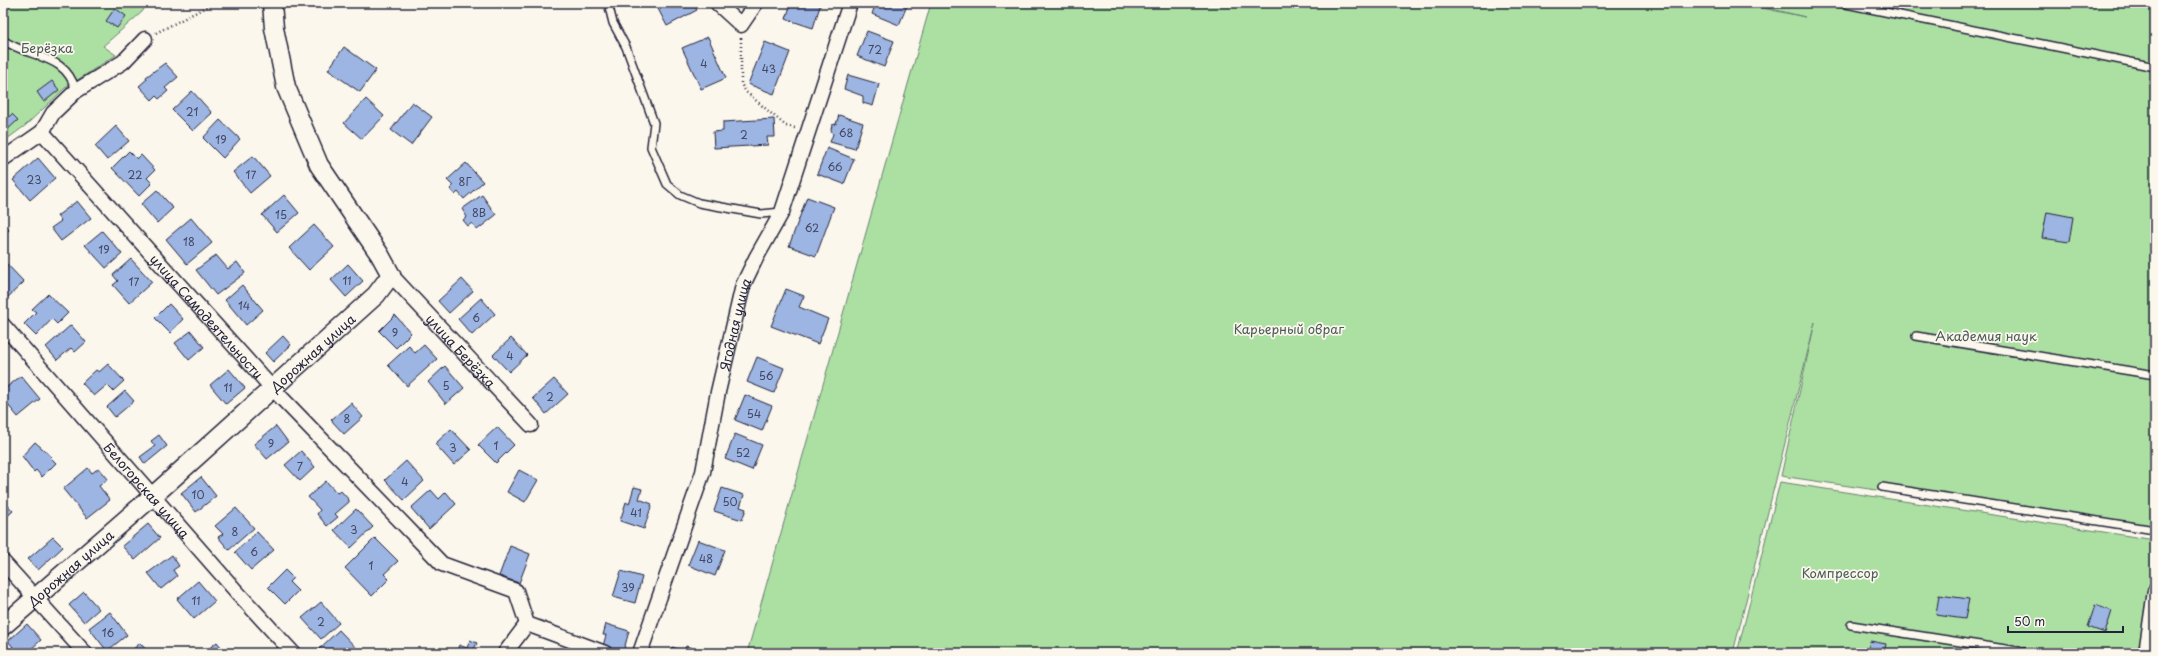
<svg xmlns="http://www.w3.org/2000/svg" width="2158" height="656" font-family="'Playpen Sans',sans-serif">
<rect width="100%" height="100%" fill="#fbf7ec"/>
<filter id="ink" filterUnits="userSpaceOnUse"><feTurbulence type="fractalNoise" baseFrequency=".025" numOctaves="2"/><feDisplacementMap in="SourceGraphic" scale="8" xChannelSelector="R" yChannelSelector="G"/><feConvolveMatrix kernelMatrix="1 2 1 2 8 2 1 2 1" color-interpolation-filters="sRGB"/></filter>
<g filter="url(#ink)">
<path fill="#ace0a3" stroke="#67816f" d="M3,3H148L142,12L103,46L116,55L65,88L26,125L3,142Z
M931,3H1738L1805,17L1764,7L1767,3H2155V531L1781,476L1815,322L1733,653H747Z
M1780,482L2155,540V568L2140,653H1737Z"/>
<path fill="#9db5e2" stroke="#22223b" d="M655,3H693L697,10L667,26Z
M791,3H821L813,28L786,19Z
M876,3H908L899,25L872,14Z
M115,8L126,16L117,28L106,21Z
M867,31L894,41L884,67L857,56Z
M708,37L726,78L701,89L682,48Z
M765,42L790,52L774,94L748,84Z
M344,47L376,70L360,92L328,70Z
M165,63L178,77L165,88L168,91L159,99L156,96L152,100L139,86L147,79L146,77Z
M848,75L879,84L873,106L863,103V96L844,89Z
M52,81L59,90L44,102L37,92Z
M192,91L212,113L193,131L172,110Z
M366,99L384,116L362,139L344,123Z
M412,102L432,117L411,145L391,130Z
M12,114L18,120L5,132L3,130V122Z
M839,115L863,123L855,149L830,142L833,134L831,130L832,125L836,124Z
M774,119L775,137H767L768,145L714,148L713,132L723,131V122Z
M220,120L240,139L223,158L203,138Z
M116,126L129,141L107,160L95,146Z
M827,148L854,159L844,184L817,174Z
M129,151L137,159L141,155L155,170L147,178L152,183L139,196L112,168Z
M253,156L270,176L250,193L233,172Z
M38,158L55,178L30,200L13,180Z
M466,163L483,182L464,199L458,192L455,195L450,189L453,186L447,180Z
M157,190L173,208L157,223L141,204Z
M284,195L299,213L277,232L262,215Z
M482,195L496,215L477,230L472,223L468,226L463,220L467,217L462,209Z
M807,197L834,207L816,256L789,246Z
M77,201L91,218L61,241L51,228L61,221L57,216Z
M2047,212L2073,217L2069,242L2042,238Z
M191,218L212,243L187,264L166,239Z
M3,223L9,230L3,235Z
M314,225L334,247L309,270L289,248Z
M102,231L122,254L106,268L85,245Z
M216,255L228,269L237,262L245,273L216,295L196,270Z
M131,259L152,282L129,303L113,285L118,281L113,275Z
M3,260L24,282L6,299L3,296Z
M348,264L363,281L346,297L331,280Z
M462,279L473,291L449,313L438,301Z
M242,285L263,310L246,325L225,300Z
M786,289L804,296L799,307L828,319L818,344L771,326Z
M48,294L68,313L57,324L52,319L36,336L24,324L36,312L32,309Z
M481,298L495,314L472,335L458,319Z
M169,304L183,319L170,333L155,318Z
M395,315L411,333L396,348L379,331Z
M71,325L86,342L75,352L71,348L57,360L46,347Z
M191,331L204,347L189,360L175,343Z
M283,336L291,345L273,362L265,353Z
M511,338L527,355L509,372L493,355Z
M424,345L437,359L407,386L388,365L409,346L415,353Z
M757,357L784,368L774,393L747,382Z
M108,364L124,381L113,391L107,385L94,396L82,383L96,370L99,372Z
M445,366L464,388L446,404L428,382Z
M229,369L245,388L226,404L210,385Z
M21,376L40,399L18,417L3,399V390Z
M554,379L568,394L546,414L533,398Z
M125,391L134,401L115,417L107,407Z
M745,395L772,406L762,431L735,420Z
M351,403L363,417L344,434L331,420Z
M276,426L288,442L267,459L254,444Z
M497,427L514,445L496,463L478,445Z
M451,429L471,450L454,465L435,444Z
M735,434L762,445L752,470L725,459Z
M159,435L167,446L145,464L140,457L155,446L151,441Z
M35,442L51,456L50,457L56,463L42,477L36,470L34,472L22,456Z
M301,451L315,467L300,481L285,465Z
M406,461L424,481L404,500L385,480Z
M88,468L92,473L99,468L108,479L99,486L110,500L87,518L63,489Z
M519,470L538,480L525,502L507,492Z
M201,477L216,496L196,512L181,493Z
M326,481L337,493L341,491L349,500V502L335,514L338,517L327,526L317,514L320,510L308,497Z
M634,487L642,489L639,499L652,504L644,529L620,521L626,502L629,504Z
M722,488L744,495L740,507L746,509L742,520L714,511Z
M431,490L439,499L446,492L456,504L429,529L411,508Z
M3,500L13,511L3,520Z
M236,508L254,528L229,550L218,537L223,534L215,526Z
M356,509L373,527L351,548L334,530Z
M148,524L160,538L135,560L122,546Z
M257,532L274,550L251,570L235,552Z
M53,537L63,547L38,570L28,559Z
M375,538L398,561L384,574L389,579L372,596L345,568Z
M698,540L725,550L715,576L688,565Z
M510,546L530,554L519,583L499,576Z
M172,555L179,566L173,570L177,576L161,589L148,573Z
M285,570L293,578L289,582L298,591L285,604L268,587Z
M621,571L642,577L635,603L613,597Z
M198,581L215,601L194,619L177,599Z
M84,592L99,609L84,622L69,605Z
M1939,595L1969,599L1965,619L1936,615Z
M321,602L339,623L321,639L302,618Z
M2095,605L2112,611L2105,633L2088,627Z
M110,612L127,635L107,651L89,628Z
M27,624L41,640L30,650L32,653H7L13,647L8,641Z
M606,624L629,631L623,653L603,646L606,635H603Z
M339,630L361,653H321L318,650Z
M470,640L477,643L473,651L477,653H456L459,645L467,648Z
M1870,641L1886,644L1884,653H1867Z
M217,642L226,653H203Z
M140,643L149,653H129Z
M686,646L708,653H670L672,647L684,651Z"/>
<g fill="none" stroke-linecap="round" stroke-linejoin="round">
<defs>
<path id="service" d="M608,3L613,23L626,47L654,123L651,147L667,184L680,195L699,203L761,214L782,212
M1841,3L2155,67
M3,40C30,59 66,53 76,91
M1916,336L2155,375
M1882,487L2155,530
M1851,625L2031,653"/>
<g id="minor">
<path d="M717,3L741,25L756,3"/>
<path id="s1" d="M42,132L272,388L442,564L516,591L527,624L605,653"/>
<path d="M3,159L42,132L53,113L76,91L123,62L145,39"/>
<path id="s2" d="M391,275L531,425"/>
<path id="s3" d="M3,325L236,591L293,653"/>
<path d="M3,562L85,653"/>
<path d="M505,653L527,624"/>
<path id="s4" d="M640,653L703,472L718,392L743,285L756,258L782,212L850,3"/>
<path d="M2146,653L2155,591"/>
</g>
<g id="tertiary">
<path id="s5" d="M3,626L154,495L376,295L391,275L380,255L319,165L286,87L274,28L272,3"/>
</g>
</defs>
<use href="#service" stroke="#22223b" stroke-width="10"/>
<use href="#minor" stroke="#22223b" stroke-width="17"/>
<use href="#tertiary" stroke="#22223b" stroke-width="21"/>
<path stroke="#22223b" stroke-width="2.5" stroke-dasharray="1 3" stroke-linecap="butt" d="M156,33L214,3
M741,38V84L746,92L786,126L795,128"/>
<use href="#service" stroke="#fbf7ec" stroke-width="7"/>
<use href="#minor" stroke="#fbf7ec" stroke-width="14"/>
<use href="#tertiary" stroke="#fbf7ec" stroke-width="18"/>
</g>
</g>
<g text-anchor="middle" dominant-baseline="central" stroke-width="3.5" stroke-linejoin="round" paint-order="stroke">
<g font-size="11" fill="#414765">
<text x="875" y="49">72</text>
<text x="704" y="63">4</text>
<text x="769" y="68">43</text>
<text x="192" y="111">21</text>
<text x="846" y="132">68</text>
<text x="744" y="134">2</text>
<text x="221" y="139">19</text>
<text x="835" y="166">66</text>
<text x="135" y="174">22</text>
<text x="251" y="174">17</text>
<text x="34" y="179">23</text>
<text x="465" y="181">8Г</text>
<text x="479" y="212">8В</text>
<text x="281" y="214">15</text>
<text x="812" y="227">62</text>
<text x="189" y="241">18</text>
<text x="104" y="249">19</text>
<text x="347" y="280">11</text>
<text x="134" y="281">17</text>
<text x="244" y="305">14</text>
<text x="476" y="317">6</text>
<text x="395" y="332">9</text>
<text x="510" y="355">4</text>
<text x="766" y="375">56</text>
<text x="446" y="385">5</text>
<text x="228" y="387">11</text>
<text x="550" y="396">2</text>
<text x="754" y="413">54</text>
<text x="347" y="418">8</text>
<text x="271" y="443">9</text>
<text x="496" y="445">1</text>
<text x="453" y="447">3</text>
<text x="743" y="452">52</text>
<text x="300" y="466">7</text>
<text x="405" y="481">4</text>
<text x="198" y="494">10</text>
<text x="730" y="501">50</text>
<text x="636" y="512">41</text>
<text x="354" y="529">3</text>
<text x="235" y="531">8</text>
<text x="254" y="551">6</text>
<text x="706" y="558">48</text>
<text x="371" y="565">1</text>
<text x="628" y="587">39</text>
<text x="196" y="600">11</text>
<text x="321" y="621">2</text>
<text x="108" y="632">16</text>
</g>
<g font-size="13" fill="#4b5b5a" stroke="#fbf7ec">
<text x="47" y="47">Берёзка</text>
<text x="1289" y="328">Карьерный овраг</text>
<text x="1986" y="335">Академия наук</text>
<text x="1840" y="572">Компрессор</text>
</g>
<g font-size="13" fill="#22223b" stroke="#fbf7ec">
<text stroke="none"><textPath href="#s1" startOffset="247">улица Самодеятельности</textPath></text>
<text stroke="none"><textPath href="#s4" startOffset="343">Ягодная улица</textPath></text>
<text stroke="none"><textPath href="#s2" startOffset="103">улица Берёзка</textPath></text>
<text stroke="none"><textPath href="#s5" startOffset="413">Дорожная улица</textPath></text>
<text stroke="none"><textPath href="#s3" startOffset="219">Белогорская улица</textPath></text>
<text stroke="none"><textPath href="#s5" startOffset="89">Дорожная улица</textPath></text>
</g>
</g>
<rect width="2158" height="656" fill="none" stroke="#fbf7ec" stroke-width="16"/>
<rect x="8" y="8" width="2142" height="640" fill="none" stroke="#22223b" stroke-width="1.5" filter="url(#ink)"/>
<path d="M2008 626v6h115v-6" fill="none" stroke="#22223b" stroke-width="2"/>
<text x="2014" y="626" font-size="12" fill="#22223b" stroke="#fbf7ec" stroke-width="3" paint-order="stroke">50 m</text>
</svg>
